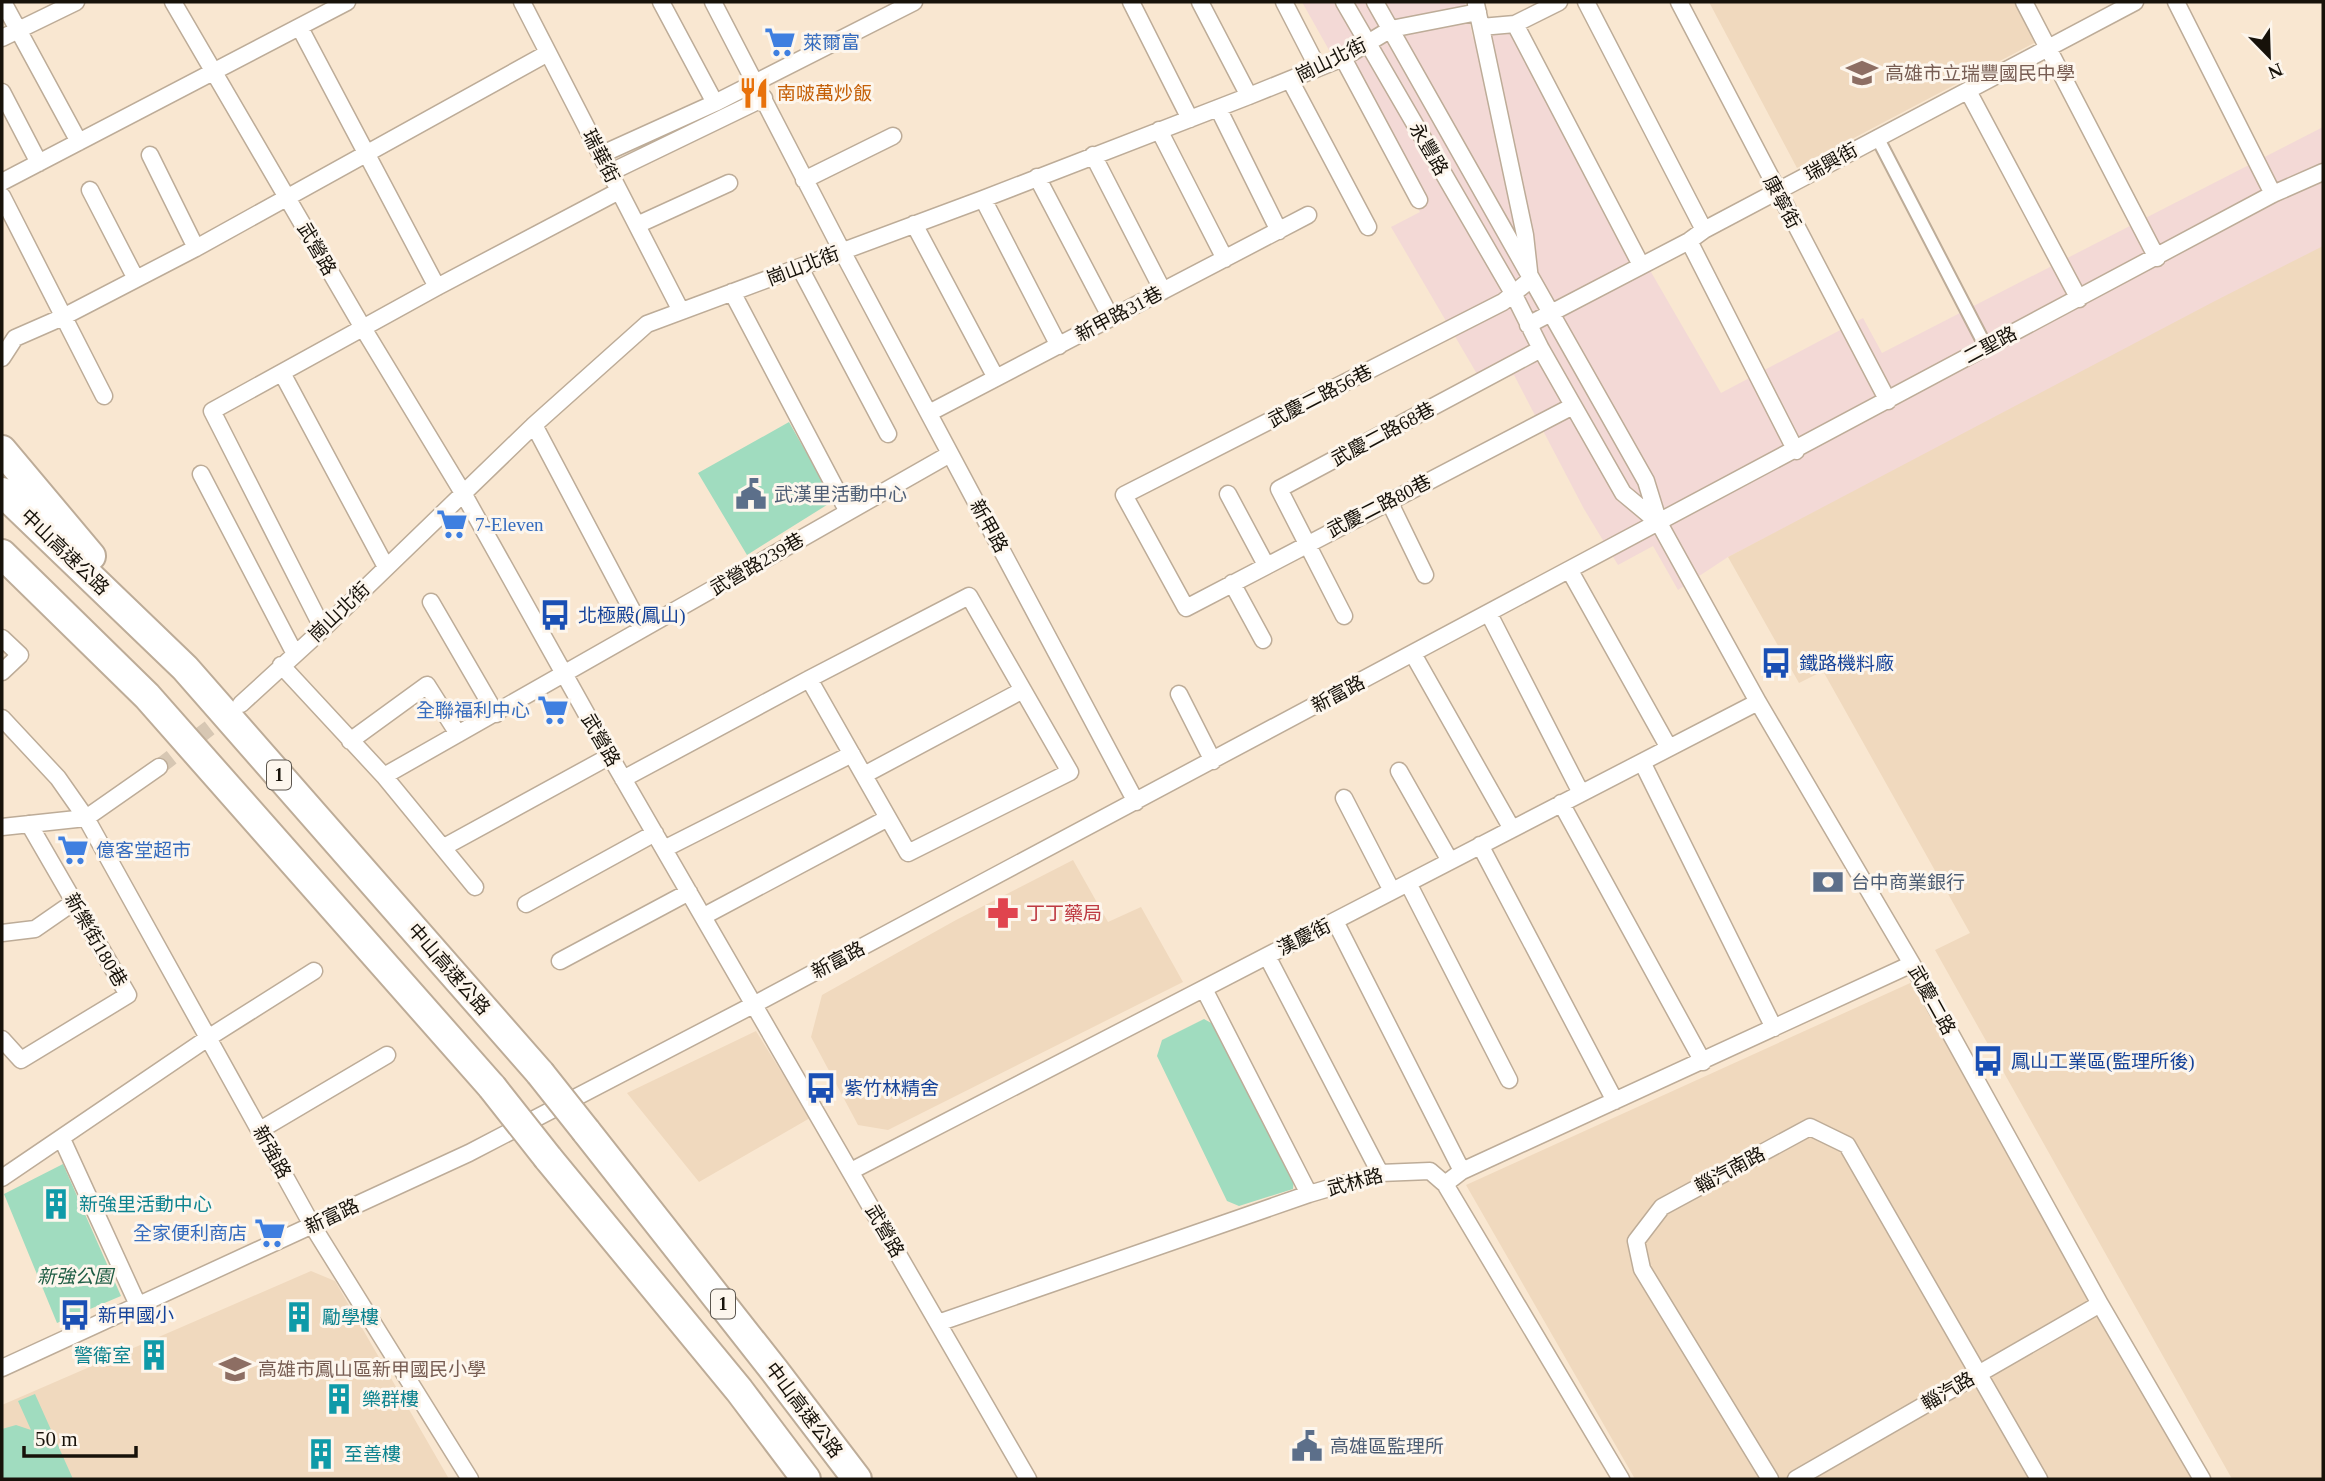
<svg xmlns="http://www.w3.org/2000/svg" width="2325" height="1481" font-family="'Times New Roman','Noto Sans TC',serif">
<rect width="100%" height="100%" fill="#f9e7d1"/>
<path fill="#f3d9d6" d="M1302,2H1465L1473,38L1511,30L1721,393L1863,318L1882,353L2323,127V250L1728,557L1678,590L1653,546L1618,565L1584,509L1514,375L1484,386L1391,227L1420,212Z"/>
<path fill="#f0d9be" d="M1709,2H2015L2036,42L1797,168Z
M2323,246V1479H2232L1935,950L1970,933L1823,671L1799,683L1728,557L2213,302Z
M1073,860L1108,922L1141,907L1183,982L888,1130L858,1125L811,1037L822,995L956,920Z
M1919,979L2195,1479H1635L1466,1185Z
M756,1031L810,1118L699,1182L627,1093Z
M311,1271L335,1281L449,1479H2V1405Z"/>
<path fill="#a0dcbf" d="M789,422L828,491L830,503L747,555L698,473Z
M1204,1019L1213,1024L1294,1178L1293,1189L1239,1206L1227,1201L1157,1056L1162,1040Z
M63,1164L121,1296L57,1323L4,1194Z
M35,1394L73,1479H2V1429L16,1425L31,1430L18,1401Z"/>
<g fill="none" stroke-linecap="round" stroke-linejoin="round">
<path stroke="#d7c7b3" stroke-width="16" stroke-dasharray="16 8" stroke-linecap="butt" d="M159,767L230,712"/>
<defs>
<path id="pedestrian" d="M1877,137L1986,347"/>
<path id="minor" d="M3,2L79,142
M173,2L363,328L463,493L610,756L1028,1479
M522,2L681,311
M661,2L715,103
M713,2L842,251L1136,802
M1131,2L1190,119
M1200,2L1249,96
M1284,2L1318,68
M1344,2L1514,295L1541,349L1623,493L1659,523
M1375,2L1646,481L1659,523L1758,702L1912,964L2100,1304L2202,1479
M1586,2L1704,230
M1679,2L1888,401
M2024,2L2157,258
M2176,2L2273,194
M1476,4L1525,235L1530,280L1503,302L1124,495L1186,608L1573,406
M1515,24L1641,265
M1481,27L1515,24L1559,2
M300,28L437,287
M2,38L76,2
M1343,58L1419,200
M1290,80L1368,227
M1968,91L2079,299
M2,92L39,163
M1218,108L1279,231
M1159,130L1225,259
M150,155L196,248
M600,155L715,103L914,2
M1093,155L1163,291
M609,173L764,98
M1037,177L1111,318
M804,180L893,136
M2,182L347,2
M90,190L136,279
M2,196L104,396
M983,199L1059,346
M914,224L996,378
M637,225L729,183
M1689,241L1796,451
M800,268L888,434
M732,292L848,512
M1528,325L1689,241L1704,230L2135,2
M2,358L15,338L63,317L196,248L548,53
M282,373L386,567
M929,413L1308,215
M534,425L642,629
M201,474L295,654
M1228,494L1266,565
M1389,501L1425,575
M1570,571L1669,748
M1232,583L1263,640
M431,602L496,714
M1489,614L1581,793
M1344,616L1279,489L1541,349
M323,629L212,411L437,287L619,191
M2,638L20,655L2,672
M1413,654L1512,829
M281,665L384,776L475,887
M1179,694L1213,761
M241,704L323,629L534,425L647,324L983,199L1249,96L1343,58L1391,29L1478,12
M2,718L58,778L86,818L312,1225L470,1479
M350,741L427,685L458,734
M1642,762L1774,1028
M1399,771L1450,861
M864,775L1023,690
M384,776L950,454
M623,779L809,679L969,596L1070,772L908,853L809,679
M1344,798L1392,891
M1561,803L1703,1062
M2,827L86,818L159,767
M1480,845L1615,1101
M444,847L610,756
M664,849L852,754
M1408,883L1509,1080
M526,904L655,833
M704,916L888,818
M1335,921L1462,1171
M2,933L35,929L74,902
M1267,956L1380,1173
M560,961L689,892
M1204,989L1309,1194
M2,1039L21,1060L128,995L29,824
M260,1130L387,1055
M62,1139L138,1305
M851,1171L1758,702
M2,1178L208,1038L314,971
M1445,1184L1462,1171L1912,964
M938,1323L1309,1194L1380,1173L1430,1171L1445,1184L1621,1479
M2,1368L469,1153L755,1004L2273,194L2323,172
M1770,1479L1642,1269L1636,1241L1662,1207L1810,1127L1847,1145L2039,1479
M1796,1479L2100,1304"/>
<path id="motorway" d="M2,450L91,556
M2,492L185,668L540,1073
M2,554L147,696L492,1087
M586,1131L774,1370L857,1479
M548,1158L739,1390L806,1479"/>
</defs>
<use href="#pedestrian" stroke="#bdac98" stroke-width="16"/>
<use href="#minor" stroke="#bdac98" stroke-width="19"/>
<use href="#motorway" stroke="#bdac98" stroke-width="32"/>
<use href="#pedestrian" stroke="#fff" stroke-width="12"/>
<use href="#minor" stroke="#fff" stroke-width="16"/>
<use href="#motorway" stroke="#fff" stroke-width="28"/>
<defs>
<path id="motorway-bridge" d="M540,1073L586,1131
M492,1087L548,1158"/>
</defs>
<use href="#motorway-bridge" stroke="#bdac98" stroke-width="32" stroke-linecap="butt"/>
<use href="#motorway-bridge" stroke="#fff" stroke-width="28"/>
</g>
<defs>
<symbol id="supermarket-bare" viewBox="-9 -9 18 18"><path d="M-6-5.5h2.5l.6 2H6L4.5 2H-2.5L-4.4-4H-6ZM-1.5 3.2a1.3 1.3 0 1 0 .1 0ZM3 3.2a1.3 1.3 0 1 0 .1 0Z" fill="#3f7fe0" stroke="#fdf6ed" stroke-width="2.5" paint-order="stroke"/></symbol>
<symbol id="school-bare" viewBox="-9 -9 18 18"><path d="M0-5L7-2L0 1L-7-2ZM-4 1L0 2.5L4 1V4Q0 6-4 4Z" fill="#8d6e63" stroke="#fdf6ed" stroke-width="2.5" paint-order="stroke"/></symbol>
<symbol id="restaurant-bare" viewBox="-9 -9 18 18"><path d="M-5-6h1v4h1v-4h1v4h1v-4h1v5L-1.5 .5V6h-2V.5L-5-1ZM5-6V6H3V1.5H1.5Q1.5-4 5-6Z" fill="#e8710a" stroke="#fdf6ed" stroke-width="2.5" paint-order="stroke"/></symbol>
<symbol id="civic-bare" viewBox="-9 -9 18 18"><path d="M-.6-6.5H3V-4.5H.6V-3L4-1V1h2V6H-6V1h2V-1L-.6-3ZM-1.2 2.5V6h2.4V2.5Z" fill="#5c6f8a" stroke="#fdf6ed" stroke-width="2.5" paint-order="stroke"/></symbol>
<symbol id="bus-bare" viewBox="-9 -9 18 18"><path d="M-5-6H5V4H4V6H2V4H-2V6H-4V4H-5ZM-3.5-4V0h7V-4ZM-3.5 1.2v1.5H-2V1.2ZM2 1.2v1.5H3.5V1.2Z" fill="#1a4fb4" stroke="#fdf6ed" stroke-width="2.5" paint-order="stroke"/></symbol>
<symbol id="bank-bare" viewBox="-9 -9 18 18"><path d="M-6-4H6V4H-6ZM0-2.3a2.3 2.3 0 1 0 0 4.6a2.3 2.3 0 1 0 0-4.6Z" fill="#5c6f8a" stroke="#fdf6ed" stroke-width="2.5" paint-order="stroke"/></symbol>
<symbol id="pharmacy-bare" viewBox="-9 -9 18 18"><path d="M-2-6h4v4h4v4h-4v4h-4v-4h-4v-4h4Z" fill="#e0444e" stroke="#fdf6ed" stroke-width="2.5" paint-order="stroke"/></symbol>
<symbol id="building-bare" viewBox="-9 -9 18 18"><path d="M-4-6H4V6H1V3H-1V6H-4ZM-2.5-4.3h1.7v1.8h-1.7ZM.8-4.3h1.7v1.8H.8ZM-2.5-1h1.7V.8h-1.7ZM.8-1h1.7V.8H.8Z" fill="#0f9aa8" stroke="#fdf6ed" stroke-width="2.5" paint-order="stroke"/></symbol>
</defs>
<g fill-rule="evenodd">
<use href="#supermarket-bare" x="758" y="20" width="44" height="44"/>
<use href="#school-bare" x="1840" y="51" width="44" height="44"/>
<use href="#restaurant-bare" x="732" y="71" width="44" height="44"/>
<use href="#civic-bare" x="729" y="472" width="44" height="44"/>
<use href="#supermarket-bare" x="430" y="502" width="44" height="44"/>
<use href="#bus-bare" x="533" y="593" width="44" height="44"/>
<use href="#bus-bare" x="1754" y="641" width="44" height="44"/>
<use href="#supermarket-bare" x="531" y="688" width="44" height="44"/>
<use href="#supermarket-bare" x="51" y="828" width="44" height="44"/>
<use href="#bank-bare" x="1806" y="860" width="44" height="44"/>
<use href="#pharmacy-bare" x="981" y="891" width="44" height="44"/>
<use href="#bus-bare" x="1966" y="1039" width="44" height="44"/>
<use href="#bus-bare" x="799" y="1066" width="44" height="44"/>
<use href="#building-bare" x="34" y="1182" width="44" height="44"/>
<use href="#supermarket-bare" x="248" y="1211" width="44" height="44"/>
<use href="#bus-bare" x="53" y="1293" width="44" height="44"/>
<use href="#building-bare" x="277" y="1295" width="44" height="44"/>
<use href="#building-bare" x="132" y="1333" width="44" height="44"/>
<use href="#school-bare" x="213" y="1347" width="44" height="44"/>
<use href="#building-bare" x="317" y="1377" width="44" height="44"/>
<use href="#civic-bare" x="1285" y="1424" width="44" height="44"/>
<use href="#building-bare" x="299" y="1432" width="44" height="44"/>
</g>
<g text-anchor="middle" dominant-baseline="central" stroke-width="6" stroke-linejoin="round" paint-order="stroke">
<g fill="#fdf6ed" stroke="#5c564e" stroke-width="2">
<rect x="267" y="760.5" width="24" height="29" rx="5"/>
<rect x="711" y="1289.5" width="24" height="29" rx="5"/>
</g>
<g font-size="18" font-weight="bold" fill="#17120a">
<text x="279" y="775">1</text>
<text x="723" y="1304">1</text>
</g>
<g font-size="19" fill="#366cbe" stroke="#fdf6ed" text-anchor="start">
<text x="803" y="42">萊爾富</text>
<text x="475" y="524">7-Eleven</text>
<text x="530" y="710" text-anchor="end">全聯福利中心</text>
<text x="96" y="850">億客堂超市</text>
<text x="247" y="1233" text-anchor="end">全家便利商店</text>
</g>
<g font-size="19" fill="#17120a" stroke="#fdf6ed">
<text transform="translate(1331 60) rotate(-26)">崗山北街</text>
<text transform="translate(1429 149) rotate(60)">永豐路</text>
<text transform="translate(601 156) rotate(63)">瑞華街</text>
<text transform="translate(1831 162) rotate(-29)">瑞興街</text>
<text transform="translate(1782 202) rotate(62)">康寧街</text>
<text transform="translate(317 249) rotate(60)">武營路</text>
<text transform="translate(803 266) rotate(-21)">崗山北街</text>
<text transform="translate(1119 314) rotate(-28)">新甲路31巷</text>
<text transform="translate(1990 345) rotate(-28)">二聖路</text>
<text transform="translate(1320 396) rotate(-27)">武慶二路56巷</text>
<text transform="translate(1383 434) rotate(-28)">武慶二路68巷</text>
<text transform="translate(1379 506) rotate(-27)">武慶二路80巷</text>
<text transform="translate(989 526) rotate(61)">新甲路</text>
<text transform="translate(65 552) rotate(44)">中山高速公路</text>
<text transform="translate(757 564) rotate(-30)">武營路239巷</text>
<text transform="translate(339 612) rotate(-44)">崗山北街</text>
<text transform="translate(1338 694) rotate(-28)">新富路</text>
<text transform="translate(601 740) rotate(60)">武營路</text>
<text transform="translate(1304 937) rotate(-27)">漢慶街</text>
<text transform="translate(96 940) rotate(60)">新樂街180巷</text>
<text transform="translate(838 960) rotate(-28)">新富路</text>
<text transform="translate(449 969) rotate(49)">中山高速公路</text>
<text transform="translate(1932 1000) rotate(61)">武慶二路</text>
<text transform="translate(272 1152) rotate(61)">新強路</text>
<text transform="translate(1730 1170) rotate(-28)">輜汽南路</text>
<text transform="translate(1355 1182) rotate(-15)">武林路</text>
<text transform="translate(332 1216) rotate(-25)">新富路</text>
<text transform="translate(885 1231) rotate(60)">武營路</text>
<text transform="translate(1948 1391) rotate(-30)">輜汽路</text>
<text transform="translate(804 1410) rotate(53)">中山高速公路</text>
</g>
<g font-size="19" fill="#785e54" stroke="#fdf6ed" text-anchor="start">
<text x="1885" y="73">高雄市立瑞豐國民中學</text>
<text x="258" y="1369">高雄市鳳山區新甲國民小學</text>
</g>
<g font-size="19" fill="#c56008" stroke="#fdf6ed" text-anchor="start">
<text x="777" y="93">南啵萬炒飯</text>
</g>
<g font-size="19" fill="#4e5e75" stroke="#fdf6ed" text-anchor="start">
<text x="774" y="494">武漢里活動中心</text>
<text x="1851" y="882">台中商業銀行</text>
<text x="1330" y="1446">高雄區監理所</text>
</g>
<g font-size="19" fill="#164399" stroke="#fdf6ed" text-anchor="start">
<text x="578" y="615">北極殿(鳳山)</text>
<text x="1799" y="663">鐵路機料廠</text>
<text x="2011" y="1061">鳳山工業區(監理所後)</text>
<text x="844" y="1088">紫竹林精舍</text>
<text x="98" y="1315">新甲國小</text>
</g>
<g font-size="19" fill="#be3a42" stroke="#fdf6ed" text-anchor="start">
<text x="1026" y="913">丁丁藥局</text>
</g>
<g font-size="19" fill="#0d838f" stroke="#fdf6ed" text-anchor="start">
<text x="79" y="1204">新強里活動中心</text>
<text x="322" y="1317">勵學樓</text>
<text x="131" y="1355" text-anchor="end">警衛室</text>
<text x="362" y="1399">樂群樓</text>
<text x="344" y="1454">至善樓</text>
</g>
<g font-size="19" font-style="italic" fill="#1e5c43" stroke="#fdf6ed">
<text x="75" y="1276">新強公園</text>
</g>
</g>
<rect width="2325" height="1481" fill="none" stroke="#17120a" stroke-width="7"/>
<g transform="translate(2269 56) rotate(157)" stroke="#fdf6ed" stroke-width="5" paint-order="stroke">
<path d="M0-5L12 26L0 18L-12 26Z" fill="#17120a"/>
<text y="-10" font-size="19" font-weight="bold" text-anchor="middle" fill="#17120a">N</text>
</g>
<path d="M24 1446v10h112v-10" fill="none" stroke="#17120a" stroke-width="3.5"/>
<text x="35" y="1446" font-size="21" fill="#17120a" stroke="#fdf6ed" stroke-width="5" paint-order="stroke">50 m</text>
</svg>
